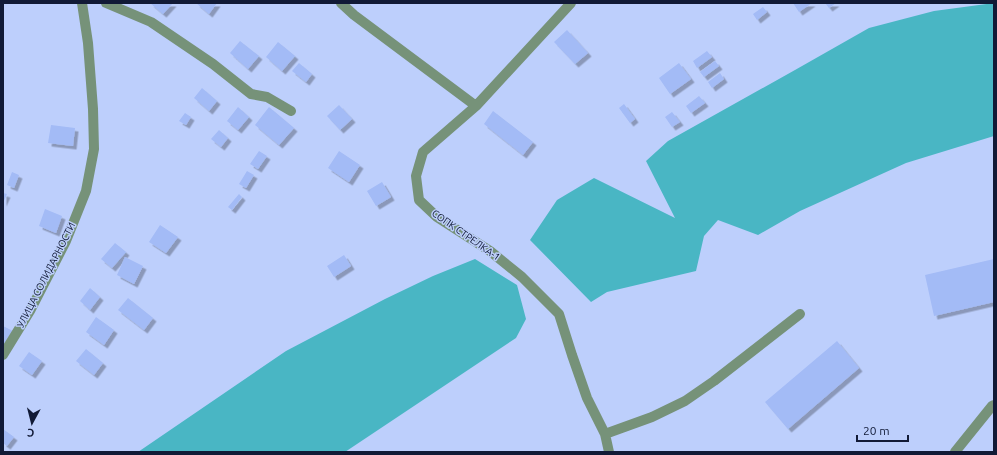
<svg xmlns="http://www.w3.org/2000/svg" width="997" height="455" font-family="Ubuntu,sans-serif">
<defs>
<filter id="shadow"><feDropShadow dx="3.5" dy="3.5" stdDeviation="0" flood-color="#0004"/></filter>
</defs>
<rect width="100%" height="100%" fill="#bdcffc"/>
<path fill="#49b6c4" d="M994,3V136L906,163L800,211L758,235L718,220L704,236L696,271L607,292L591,302L530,240L557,200L594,178L675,218L646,161L668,141L795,70L869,28L934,11Z
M475,259L517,285L526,319L516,338L345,452H138L286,351L385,299L433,276Z"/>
<path fill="#a3bbf6" filter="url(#shadow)" d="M150,3H173L163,14Z
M196,3H217L209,14Z
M793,3H812L799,12Z
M825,3H836L829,8Z
M763,7L767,12L757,20L753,14Z
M567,30L588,53L575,64L554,42Z
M240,41L259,56L248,69L230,53Z
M278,42L295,56L282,71L266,57Z
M707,51L712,57L697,68L693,61Z
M715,61L719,66L704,77L700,72Z
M299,63L312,74L306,82L292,71Z
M679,63L691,79L670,94L659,78Z
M720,73L724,79L712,88L708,82Z
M202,88L217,101L209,111L194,98Z
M699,96L705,103L691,113L686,106Z
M624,104L635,119L630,123L619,108Z
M339,105L352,119L340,130L327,116Z
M238,107L249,117L238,130L227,121Z
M269,107L294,128L279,145L255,125Z
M493,111L533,142L523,155L484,124Z
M672,112L680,122L672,127L665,117Z
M185,113L191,117L186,125L179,121Z
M51,125L75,128L73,146L48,143Z
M219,130L228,138L221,147L211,139Z
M259,151L267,156L258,169L250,164Z
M339,151L360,165L349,182L328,168Z
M247,171L254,175L246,188L239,184Z
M12,172L19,175L14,188L7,185Z
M382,182L391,197L376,206L367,191Z
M3,193L7,194L3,203Z
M239,194L242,197L232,210L228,207Z
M45,209L62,216L56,233L39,226Z
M160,225L178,237L166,253L149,242Z
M115,243L126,252L112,268L101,259Z
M344,255L351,266L334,277L327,266Z
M125,257L143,266L134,284L117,275Z
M994,259V302L934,316L925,275Z
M90,288L100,297L90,310L80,301Z
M128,298L153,318L144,330L118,310Z
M96,317L114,330L104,345L86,332Z
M3,326L13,331L3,349Z
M837,341L859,368L788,429L765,402Z
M86,349L103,363L94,375L76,361Z
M29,352L42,361L32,375L19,366Z
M3,429L14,437L7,446L3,443Z"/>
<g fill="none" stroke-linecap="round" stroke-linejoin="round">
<path stroke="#769279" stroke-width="10" d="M106,3L151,22L213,64L251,94L267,97L291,111
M341,3L354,15L476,106
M571,3L476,106L423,152L416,176L419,200L437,217L490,251L522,277L559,314L572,355L587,398L605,434L609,452
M3,355L30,311L66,241L86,191L94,149L93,109L88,43L82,3
M605,434L652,417L685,401L714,381L800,314
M955,452L992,406L994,405"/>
</g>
<g text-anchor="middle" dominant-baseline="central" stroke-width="3" stroke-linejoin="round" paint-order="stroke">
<g font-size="10" fill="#111a36" stroke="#bdcffc">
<text transform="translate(466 235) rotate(35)">СОПК СТРЕЛКА-1</text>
<text transform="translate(46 275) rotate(-63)">УЛИЦА СОЛИДАРНОСТИ</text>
</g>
</g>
<rect width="997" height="455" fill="none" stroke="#111a36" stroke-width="8"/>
<g transform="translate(32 423) rotate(187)" stroke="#bdcffc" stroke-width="3" paint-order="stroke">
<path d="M0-3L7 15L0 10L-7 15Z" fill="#111a36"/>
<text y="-6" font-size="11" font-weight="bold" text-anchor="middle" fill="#111a36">С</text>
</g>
<path d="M857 435v6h51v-6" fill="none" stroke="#111a36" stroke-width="2"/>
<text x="863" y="435" font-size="12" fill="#111a36" stroke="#bdcffc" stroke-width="3" paint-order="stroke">20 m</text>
</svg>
